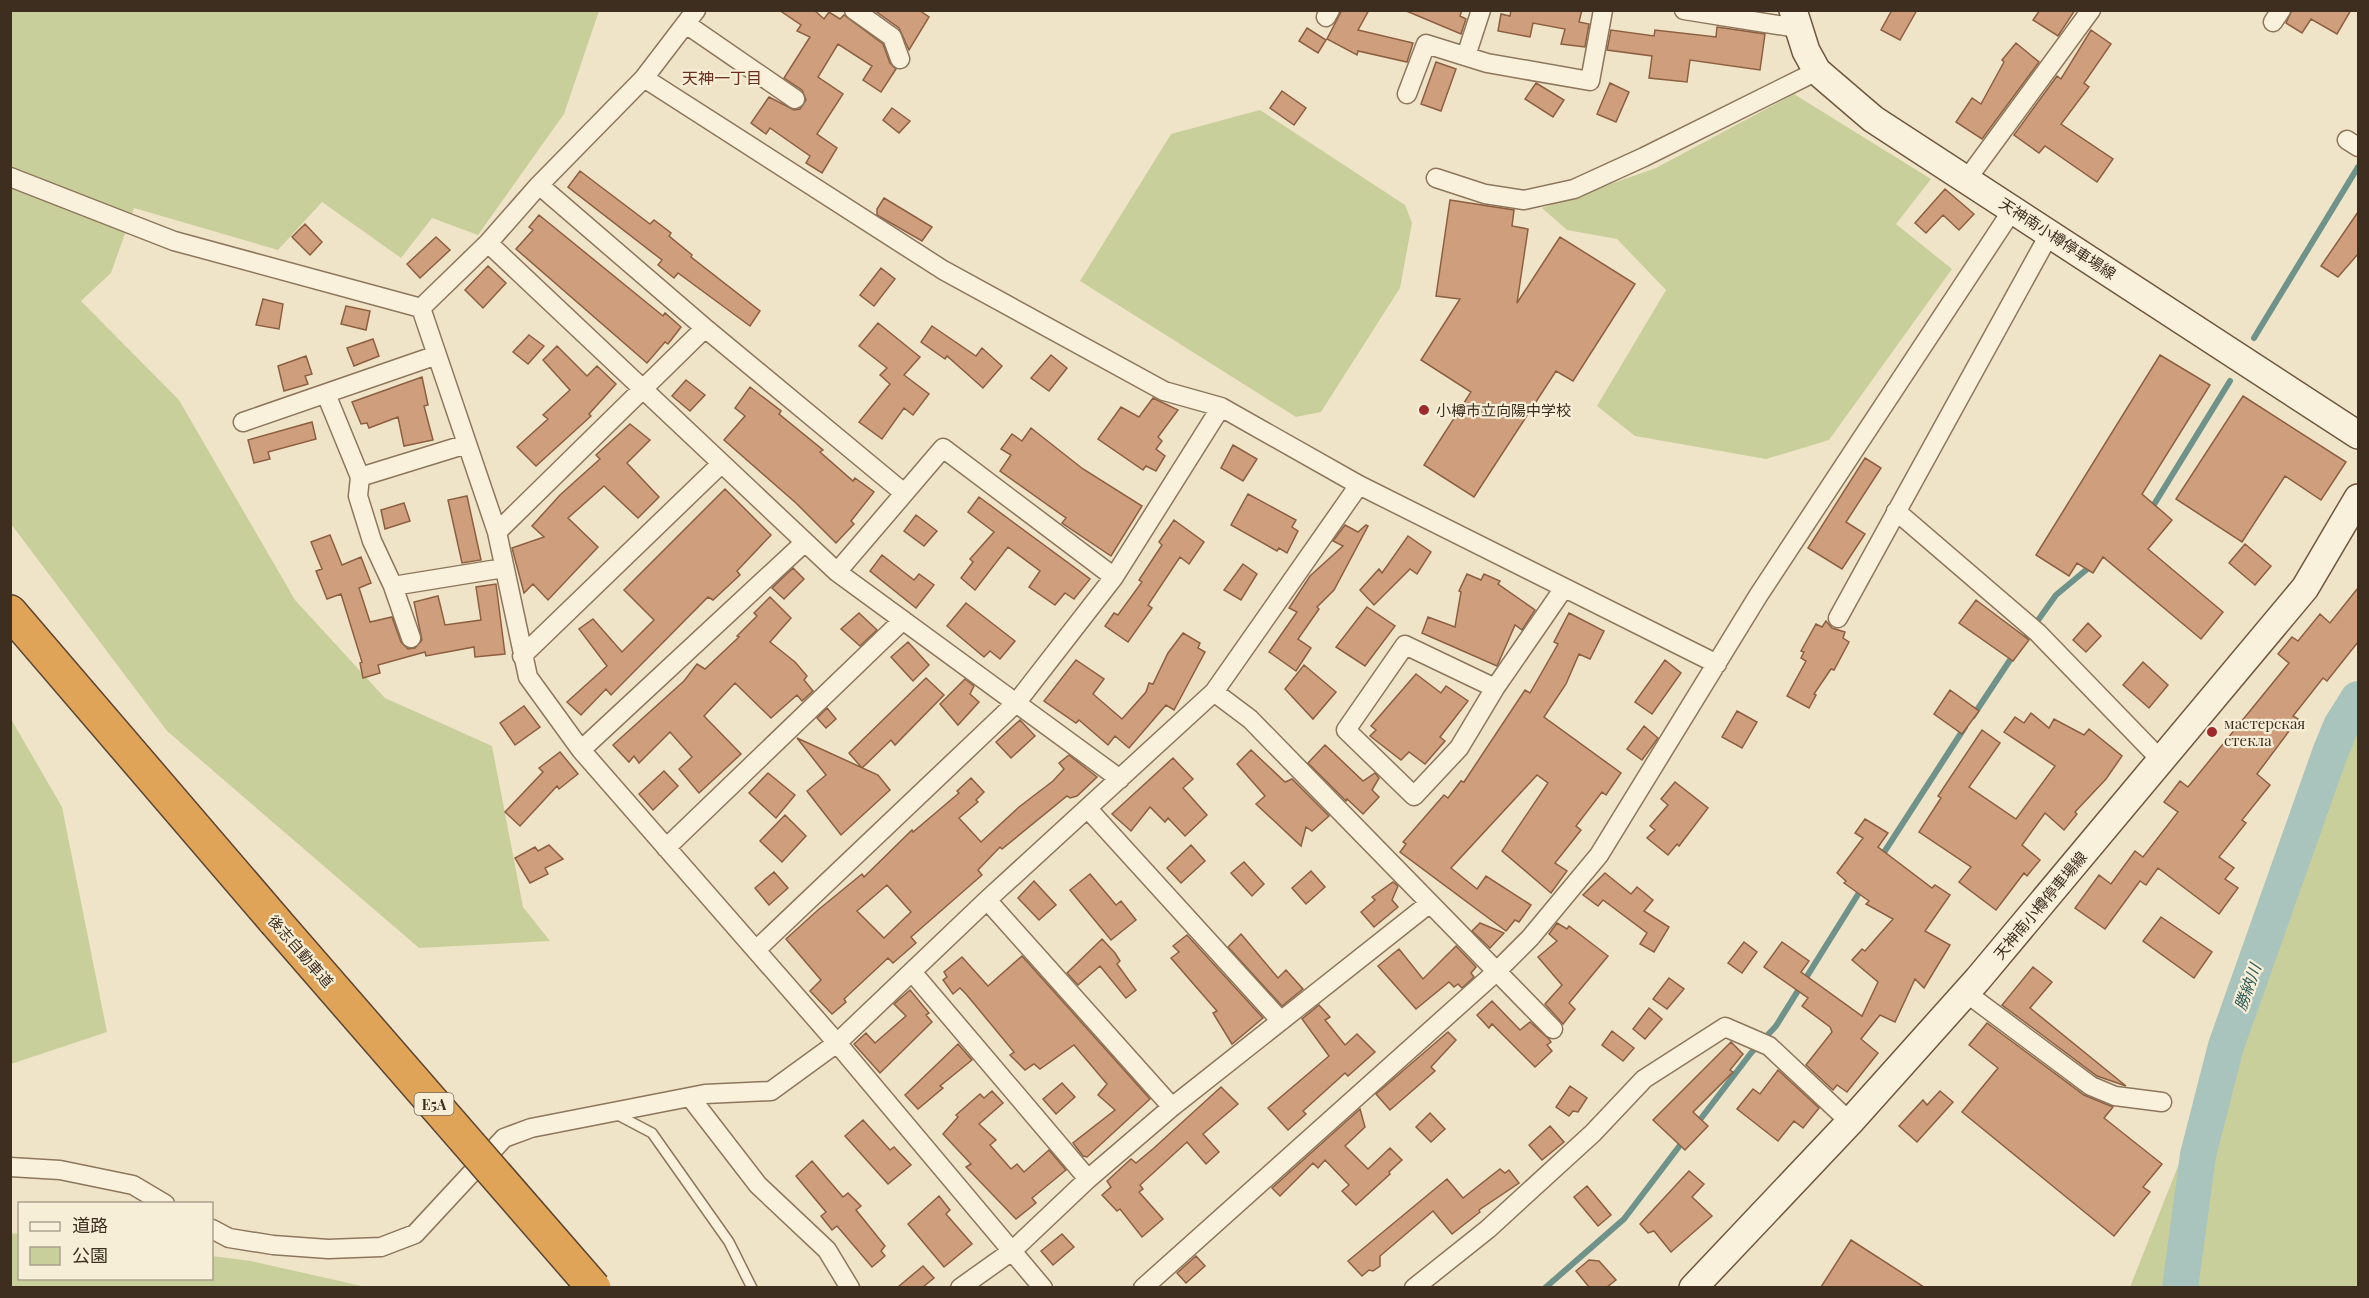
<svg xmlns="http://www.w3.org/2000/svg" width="2369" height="1298" font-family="'Playfair Display','Noto Sans JP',serif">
<rect width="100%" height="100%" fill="#f0e4c8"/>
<path fill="#c9cf9b" d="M11,11H599L564,114L478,235L432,218L401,258L322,202L278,250L134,208L111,273L81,301L179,400L295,600L385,698L492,746L523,907L550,941L419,948L167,731L11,524Z
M1794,94L1931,179L1896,224L1952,269L1829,440L1766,459L1635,436L1597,406L1666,290L1617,239L1567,230L1542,208L1656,168Z
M1260,110L1405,205L1412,223L1400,288L1321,412L1296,417L1080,281L1171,134Z
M11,719L62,807L107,1032L11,1064Z
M2358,723V1287H2130L2279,912L2295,857Z
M11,1233L19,1234L20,1278H212V1256L251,1261L366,1287H11Z"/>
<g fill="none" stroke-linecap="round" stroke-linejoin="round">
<path stroke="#6f938a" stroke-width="6" d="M2254,338L2358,167
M2150,511L2230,381
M2021,644L2056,595L2092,565
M1973,716L2014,654
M1881,857L1965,727
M1696,1125L1751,1053L1776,1026L1862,888
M1545,1288L1624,1219L1684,1140"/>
<path stroke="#a9c4bc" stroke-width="36" d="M2180,1288L2198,1155L2226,1046L2330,753L2341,726L2358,699"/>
</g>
<path fill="#cf9f7d" stroke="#8d5f41" stroke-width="1.5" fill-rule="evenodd" d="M779,10H814L824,19L829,12L840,19L844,15L883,44L890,63L896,69L881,92L863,80L872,66L838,44L818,77L843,94L817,134L837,148L822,173L806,163L810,156L770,128L766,134L751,123L769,97L794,110L800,109L806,100L802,90L784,78L810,37L797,31L801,25Z
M874,10H919L929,17L909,50L899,28Z
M1342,10H1369L1358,30L1413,43L1407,62L1358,51L1357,55L1327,39Z
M1404,10H1462L1460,16L1466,19L1461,34Z
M1511,10H1582L1579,22L1589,24L1585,47L1561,44L1565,29L1533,23L1530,37L1498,31L1501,14L1510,16Z
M1892,10H1917L1900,40L1881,30Z
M2040,10H2075L2058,36L2033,20Z
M2292,10H2351L2337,34L2311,19L2302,33L2286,23Z
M1717,27L1765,34L1760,70L1690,60L1687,82L1649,78L1652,56L1607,50L1611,30L1654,36L1655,30L1716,37Z
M1307,28L1326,40L1318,53L1299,41Z
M2091,30L2111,44L2084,83L2089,87L2061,124L2113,159L2097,182L2045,146L2039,153L2014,135L2057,76L2061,79Z
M2016,43L2039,62L1982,139L1956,122L1972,98L1981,104L2004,62L2002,60Z
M1436,62L1456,69L1441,111L1421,104Z
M1536,83L1564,100L1553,117L1525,99Z
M1610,83L1629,92L1616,122L1597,114Z
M1282,91L1306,108L1294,125L1270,108Z
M892,108L910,121L899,133L883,120Z
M580,171L650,224L654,220L671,233L669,236L692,255L691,257L760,311L750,326L678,273L674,278L658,265L662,260L568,187Z
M1945,189L1974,214L1959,230L1943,215L1926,233L1915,223Z
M884,198L932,227L922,241L877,215V209Z
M1450,200L1514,210L1512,226L1528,229L1517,303L1560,237L1635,284L1573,381L1556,371L1474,497L1424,465L1471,392L1421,360L1460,299L1436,296Z
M2358,212V254L2338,277L2321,266Z
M539,215L663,316L665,313L681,327L668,344L665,342L647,363L516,249L533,230L529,227Z
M305,224L322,242L310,255L292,237Z
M436,237L450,250L420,278L407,264Z
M488,266L506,283L483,308L465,290Z
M881,268L895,279L874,306L860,295Z
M263,299L283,304L279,329L256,325Z
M346,306L370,311L366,330L341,324Z
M878,323L920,357L904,375L929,394L913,415L904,408L882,439L859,422L890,384L880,375L887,368L859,346Z
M932,326L976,356L982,348L1002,366L983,388L947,356L945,359L921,342Z
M529,335L544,346L528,364L513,352Z
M373,339L379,356L354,366L347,348Z
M557,346L587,376L597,366L616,384L589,414L591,416L536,466L517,447L548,419L543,415L570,390L543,360Z
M1051,355L1067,368L1049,391L1031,378Z
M2160,355L2210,385L2142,494L2172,520L2148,549L2223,612L2201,639L2103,557L2093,573L2077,563L2069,576L2036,555Z
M306,356L312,374L305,376L308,384L284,391L278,366Z
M422,377L428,405L424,406L433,440L404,446L398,417L369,428L367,423L361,424L352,402Z
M686,380L705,395L690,411L672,396Z
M750,387L781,411L779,414L823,450L820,452L853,481L855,478L874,492L851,521L854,524L836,543L796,503L724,440L745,416L735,408Z
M2243,396L2346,462L2321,500L2285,476L2242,542L2176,499Z
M1153,398L1178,410L1158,437L1162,441L1156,449L1165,456L1156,471L1146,466L1143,470L1098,439L1121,407L1139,417Z
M312,422L316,439L268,452L270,459L254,463L248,440Z
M630,424L650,440L627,463L659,497L638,518L604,486L568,518L598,547L548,600L533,584L524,593L512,548L544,537L532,526L560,495L600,459L596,455Z
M1031,428L1083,469L1142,506L1111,556L1062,523L1066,518L1000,471L1011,455L1001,449L1012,434L1022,441Z
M1233,445L1257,459L1243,481L1221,468Z
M1865,458L1881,468L1846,522L1865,534L1842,569L1808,548Z
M725,489L771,535L737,571L740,575L713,600L708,597L611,695L606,689L581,715L567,702L607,666L579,629L593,619L622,652L654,620L624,590Z
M1248,494L1296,520L1292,527L1298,531L1287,553L1279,548L1277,551L1231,525Z
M467,496L481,560L462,563L448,500Z
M979,497L1090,579L1074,599L1065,593L1055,605L1029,587L1040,571L1008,547L975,590L961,578L973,562L970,559L994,532L968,512Z
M404,503L410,521L385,529L381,510Z
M916,515L937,531L924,546L904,531Z
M1174,520L1204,542L1189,564L1180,557L1148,605L1152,608L1128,642L1105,626L1114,613L1118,615L1142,582L1139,580L1162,545L1159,542Z
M1345,525L1358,532L1366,525L1368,526L1334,590L1317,607L1319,609L1298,639L1311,648L1296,671L1269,652L1297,612L1289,608L1310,576L1343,546L1333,541Z
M330,535L342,565L361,557L371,583L359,588L370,622L392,617L401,642L408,649L415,648L422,640L414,602L438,596L445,625L481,620L476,587L496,584L505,654L475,657L474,647L426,656L425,652L378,665L380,673L363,678L360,663L362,662L341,594L327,599L316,571L322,569L311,542Z
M1408,536L1431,552L1417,574L1410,569L1374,605L1360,590L1379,569L1382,573Z
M2245,544L2271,566L2255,585L2229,563Z
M882,555L914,580L919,574L934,585L916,608L870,571Z
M1243,564L1257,574L1241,600L1224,590Z
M793,568L804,579L784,599L772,588Z
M1467,574L1481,580L1484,574L1500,581L1498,584L1535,610L1522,630L1515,625L1497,666L1422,633L1428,617L1455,627L1461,592L1459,591Z
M2358,588V642L2327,681L2323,678L2293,716L2298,719L2257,774L2270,785L2242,820L2246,823L2219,857L2234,868L2225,879L2238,888L2219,914L2158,868L2146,885L2140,881L2105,929L2075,908L2099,875L2111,884L2135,851L2143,857L2178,812L2164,802L2180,781L2188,787L2289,663L2278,654L2292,637L2298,641L2320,614L2330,623Z
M770,597L791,618L770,642L795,662L807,676L804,680L813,691L802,701L797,695L771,718L735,683L704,716L741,754L699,793L679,769L692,757L670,732L639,763L634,756L629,762L613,745L684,681L697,664L705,669L739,637L737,636L757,616L754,613Z
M1976,600L2029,640L2013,661L1959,623Z
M966,603L1015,641L1000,659L990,651L984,657L947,626Z
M1367,607L1395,626L1365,666L1336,647Z
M859,613L877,630L860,646L841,629Z
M1569,613L1604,631L1590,659L1579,654L1566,684L1544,717L1621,773L1606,795L1602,792L1576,826L1581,830L1555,863L1567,871L1551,893L1502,851L1548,783L1537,775L1451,868L1477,889L1486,876L1531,905L1519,922L1515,920L1506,931L1400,852L1406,844L1403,842L1444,795L1448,798L1461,781L1464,782L1525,690L1530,693L1558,644L1554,642Z
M1826,621L1832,628L1845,632L1843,638L1849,642L1834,670L1831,669L1814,694L1816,695L1809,708L1787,696L1806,661L1801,658L1804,652L1801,651L1816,624L1822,627Z
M2088,623L2101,636L2086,652L2073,640Z
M1183,633L1200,643L1198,648L1205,652L1174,710L1166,705L1129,748L1115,736L1108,745L1079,720L1076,723L1044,701L1076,660L1104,679L1093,694L1122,719L1146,692L1149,683L1153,684L1168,653Z
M908,642L929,665L913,681L891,657Z
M1665,660L1681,673L1652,714L1635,702Z
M2143,662L2168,685L2149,708L2123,685Z
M1304,665L1336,692L1313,719L1285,689Z
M1416,674L1441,693L1446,686L1468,701L1440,737L1445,741L1425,764L1409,752L1401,760L1370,736L1376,730L1371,726Z
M926,678L944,695L895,745L891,740L862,768L849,753Z
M965,679L974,686L970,694L979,702L958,725L940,704Z
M1950,690L1979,711L1962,734L1934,714Z
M524,706L540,727L515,745L500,723Z
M827,708L836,719L826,728L817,718Z
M1737,711L1757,722L1742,748L1722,737Z
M2031,713L2049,728L2054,719L2084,735L2089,729L2122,756L2106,779L2075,812L2077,814L2064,830L2045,813L2022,845L2040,860L2027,876L2024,873L1996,910L1959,882L1971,867L1919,832L1941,798L1938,796L1982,730L2000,743L1969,787L2016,819L2055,766L2004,732L2015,717L2024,723Z
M1020,720L1035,736L1011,758L996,742Z
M1644,726L1658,738L1642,760L1627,749Z
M797,738L878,775L890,790L841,835L807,791L826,775Z
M1325,745L1363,781L1375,773L1379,778L1372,790L1379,797L1363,814L1347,799L1346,801L1308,763Z
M1251,750L1285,782L1292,779L1329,816L1312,831L1306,827L1301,846L1256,804L1265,796L1237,764Z
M560,752L578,774L559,789L557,786L520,826L505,812L543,772L539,768Z
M1069,755L1097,777L1077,796L1070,798L1067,796L1002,849L1000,847L978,870L982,875L911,937L916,943L893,963L888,958L844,999L846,1002L832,1014L810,991L821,980L786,939L818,910L862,874L864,877L912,830L913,832L959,793L957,791L971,778L984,792L976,800L978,802L959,818L981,842L1019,807L1053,781L1064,769L1059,763ZM887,885L911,912L884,938L857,911Z
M1173,758L1193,779L1183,788L1207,815L1185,836L1168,818L1165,822L1150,807L1131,831L1112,814Z
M664,771L678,786L653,810L639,794Z
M768,773L795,795L776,818L749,793Z
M1675,782L1708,808L1679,846L1677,844L1668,855L1647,838L1655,830L1650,826L1668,805L1661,799Z
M785,815L806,836L782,862L760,841Z
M1865,819L1888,833L1878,847L1932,888L1935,885L1950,895L1925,931L1950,945L1924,988L1915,979L1895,1022L1880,1015L1861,1039L1878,1053L1847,1092L1837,1085L1833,1090L1806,1065L1832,1032L1830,1027L1802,1006L1808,998L1764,967L1782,942L1809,961L1801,972L1862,1016L1878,982L1852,960L1862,949L1865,951L1893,919L1866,904L1869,901L1844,883L1846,881L1837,873L1863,838L1855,833Z
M549,845L563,859L545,868L548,874L530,883L515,858L535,847L538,851Z
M1191,845L1205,861L1181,883L1167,868Z
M1244,862L1264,884L1252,896L1231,873Z
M1311,871L1325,887L1306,904L1292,888Z
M774,872L788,888L769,905L755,888Z
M1605,873L1631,894L1637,887L1653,900L1644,911L1669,927L1654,952L1640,944L1647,933L1603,900L1598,906L1583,895Z
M1090,874L1116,905L1121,901L1136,920L1111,940L1070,890Z
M1034,881L1056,905L1039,920L1018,898Z
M1393,882L1398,886L1392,900L1398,907L1374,927L1361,912L1375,900L1372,897Z
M2161,917L2212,952L2194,978L2143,941Z
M1480,923L1504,933L1490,948L1472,931Z
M1557,923L1567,929L1569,926L1608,956L1569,1003L1575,1009L1563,1024L1545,1004L1562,985L1538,957L1557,941L1549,934Z
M1241,934L1278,978L1286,970L1303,989L1282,1006L1228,947Z
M1187,935L1263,1018L1232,1044L1213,1013L1217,1011L1171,958L1179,952L1173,946Z
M1102,939L1115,953L1120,961L1117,964L1136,990L1126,998L1100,966L1078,985L1067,973Z
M1744,942L1757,952L1742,973L1728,963Z
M1456,946L1476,967L1471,973L1474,977L1462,988L1458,984L1454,987L1449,982L1416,1009L1378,966L1399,949L1423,979Z
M1022,956L1150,1099L1087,1157L1083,1156L1073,1143L1115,1110L1098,1095L1107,1084L1074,1045L1040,1069L1034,1064L1025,1070L1010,1055L1014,1052L966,994L960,988L953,994L943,980L947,977L944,972L962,957L988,986Z
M2033,967L2052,982L2030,1008L2126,1086L2097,1076L2002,1005Z
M1669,978L1684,989L1667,1009L1653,999Z
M910,990L929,1013L926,1015L932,1022L880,1073L854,1044L866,1033L875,1043L906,1016L894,1004Z
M1492,1001L1520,1030L1530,1022L1549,1039L1551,1042L1547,1045L1552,1051L1535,1067L1492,1024L1489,1028L1477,1015Z
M1319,1005L1330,1017L1325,1020L1345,1045L1357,1034L1375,1052L1348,1076L1345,1073L1303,1111L1306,1114L1288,1130L1268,1108L1329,1056L1302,1019Z
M1649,1008L1662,1019L1645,1039L1633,1029Z
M1987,1023L2084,1095L2113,1107L2104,1118L2162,1164L2143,1187L2150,1192L2114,1236L1962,1112L1998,1068L1969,1045Z
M1612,1031L1634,1048L1623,1061L1602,1045Z
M1448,1032L1456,1040L1431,1067L1435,1071L1390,1110L1376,1094Z
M1731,1042L1743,1054L1730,1070L1733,1072L1693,1112L1708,1126L1685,1150L1653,1120Z
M958,1044L972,1060L940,1086L943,1088L918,1109L905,1095Z
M1778,1070L1819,1108L1803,1128L1794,1121L1778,1141L1737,1109L1753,1089L1760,1094Z
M1062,1083L1075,1097L1056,1114L1043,1099Z
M1570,1086L1587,1098L1578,1112L1573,1111L1569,1116L1556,1107Z
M1221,1087L1238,1104L1203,1134L1219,1152L1206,1164L1187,1142L1140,1185L1143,1189L1139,1192L1163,1219L1142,1237L1120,1209L1117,1211L1102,1195L1111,1187L1107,1181L1131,1159L1136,1163L1154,1148Z
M992,1091L1003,1103L979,1124L996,1140L990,1145L1011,1169L1017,1164L1024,1172L1049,1150L1066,1170L1032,1198L1036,1203L1016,1219L966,1167L971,1164L943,1134L958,1117L956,1115L980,1094L984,1098Z
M1940,1091L1953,1102L1917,1142L1899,1126L1923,1100L1927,1105Z
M1360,1109L1365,1127L1345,1146L1368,1169L1390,1148L1402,1160L1389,1172L1390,1174L1356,1205L1342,1191L1349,1185L1325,1160L1318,1168L1313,1163L1280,1196L1272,1188Z
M1430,1113L1445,1129L1431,1142L1416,1127Z
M863,1120L890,1150L894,1147L911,1165L888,1184L845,1136Z
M1550,1126L1564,1142L1542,1160L1529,1145Z
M812,1161L843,1197L848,1193L861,1206L856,1210L885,1246L881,1251L885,1256L872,1267L837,1226L832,1230L821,1216L826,1212L796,1176Z
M1500,1169L1505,1173L1509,1170L1519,1183L1479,1210L1480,1212L1452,1234L1433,1211L1380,1256V1266L1373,1271L1369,1270L1362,1276L1348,1261L1447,1179L1463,1198Z
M1689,1171L1704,1184L1692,1197L1712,1216L1671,1252L1654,1231L1648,1233L1640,1224Z
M1587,1186L1611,1215L1598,1226L1574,1197Z
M939,1196L950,1210L946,1214L972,1244L944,1267L908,1224Z
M1062,1234L1074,1247L1053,1265L1041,1251Z
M1851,1240L1924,1287H1821Z
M1196,1256L1205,1266L1186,1283L1177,1273Z
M1589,1260L1599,1261L1616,1280L1607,1287H1589L1576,1271Z
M923,1266L934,1278L923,1287H898Z"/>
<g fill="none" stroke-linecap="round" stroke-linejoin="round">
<defs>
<path id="lane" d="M616,1114L652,1133L729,1242L752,1288"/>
<path id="street" d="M854,10L892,37L900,59
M1684,10L1797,28
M1326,17L1330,10
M2273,22L2281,10
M686,24L795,99
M1466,56L1481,10
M644,78L943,270L1164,391L1221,407L1359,485L1717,664
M1407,94L1426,44L1487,63L1590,81L1603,10
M2347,140L2358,147
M10,177L174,241L421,308
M1436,178L1485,194L1524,200L1574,189L1644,157L1817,71
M1967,179L2091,10
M539,185L705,328L904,493
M488,243L837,572L1120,779
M421,308L497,532L528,677L581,750L837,1043L1043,1288
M421,308L488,243L539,185L644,78L696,10
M326,394L360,477L358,496L372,541L393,586L411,638
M243,422L437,355
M360,477L467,444
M1896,511L2038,633L2161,760
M497,532L705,328
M837,572L943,448L1114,577
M393,586L504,568
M1838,618L2050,233
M522,656L721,464
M1495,688L1405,645L1346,730L1414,796L1459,748L1495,688L1564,588
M1214,692L1250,719L1553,1029
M581,750L804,543
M1088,809L1281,1021
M666,848L903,620
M987,900L1172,1107
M756,950L1017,702L1114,577L1221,407
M913,973L1088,1179
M1965,992L2091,1086L2115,1096L2162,1102
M690,1097L758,1185L827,1250L850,1288
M10,1167L60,1170L133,1185L165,1204
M212,1229L229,1238L273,1245L328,1249L381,1247L415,1234L504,1138L531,1128L705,1094L771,1091L837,1043L987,900L1214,692L1359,485
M960,1288L1012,1251L1088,1179L1172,1107L1430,903
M1143,1288L1496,972L1530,938L1599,855L1758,596L2013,209
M1414,1288L1488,1229L1593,1133L1644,1079L1725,1027L1769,1046L1850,1122"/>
<path id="secondary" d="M1793,10L1806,51L1817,71L1873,119L2358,435
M1693,1288L1850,1122L1978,979L2305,588L2358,498"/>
<path id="highway" d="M10,612L275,921"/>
</defs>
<use href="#lane" stroke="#8d765c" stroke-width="12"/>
<use href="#street" stroke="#8d765c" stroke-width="21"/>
<use href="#secondary" stroke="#6f573f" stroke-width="30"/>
<use href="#highway" stroke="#5b4430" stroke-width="36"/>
<use href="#lane" stroke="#faf1dc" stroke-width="9"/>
<use href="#street" stroke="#faf1dc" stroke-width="18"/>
<use href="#secondary" stroke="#faf1dc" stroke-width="27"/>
<use href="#highway" stroke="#e0a458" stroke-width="33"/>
<defs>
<path id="highway-bridge" d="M275,921L594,1288"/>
</defs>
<use href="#highway-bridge" stroke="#5b4430" stroke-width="36" stroke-linecap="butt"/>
<use href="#highway-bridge" stroke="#e0a458" stroke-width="33"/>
</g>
<g fill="#9e2a2b" stroke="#f7eed8" stroke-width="2">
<circle cx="1424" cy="410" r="6"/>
<circle cx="2212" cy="732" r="6"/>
</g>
<g text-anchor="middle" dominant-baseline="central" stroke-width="4.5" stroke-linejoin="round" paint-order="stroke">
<rect fill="#f7eed8" stroke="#756857" stroke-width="1.5" x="414.5" y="1093" width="39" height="22" rx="4.5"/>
<g font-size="14" font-weight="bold" fill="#3d2e20">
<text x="434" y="1104">E5A</text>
</g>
<g font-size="15" fill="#3d2e20" stroke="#f7eed8">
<text transform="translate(2058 238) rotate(33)">天神南小樽停車場線</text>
<text transform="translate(2040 905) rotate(-50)">天神南小樽停車場線</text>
<text transform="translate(301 951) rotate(49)">後志自動車道</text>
</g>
<g font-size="15" fill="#3d2e20" stroke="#f7eed8" text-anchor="start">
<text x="1436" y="410">小樽市立向陽中学校</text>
<text x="2224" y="723">мастерская<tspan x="2224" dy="17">стекла</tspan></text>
</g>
<g font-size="16" fill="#6b2e1e" stroke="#f7eed8">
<text x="722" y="77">天神一丁目</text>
</g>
<g font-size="16" font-style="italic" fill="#2f5d5a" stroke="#f7eed8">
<text transform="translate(2247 987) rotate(-70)">勝納川</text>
</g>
</g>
<rect width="2369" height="1298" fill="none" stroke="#3d2e20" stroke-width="24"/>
<rect x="18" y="1202" width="195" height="78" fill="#f7eed8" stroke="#ada18e" stroke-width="1.5"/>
<rect x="30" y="1222" width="30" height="9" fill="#faf1dc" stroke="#ada18e" stroke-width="1.5"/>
<text x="72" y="1232" font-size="18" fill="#3d2e20">道路</text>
<rect x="30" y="1247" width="30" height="18" fill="#c9cf9b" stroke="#ada18e" stroke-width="1.5"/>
<text x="72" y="1262" font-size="18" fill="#3d2e20">公園</text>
</svg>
